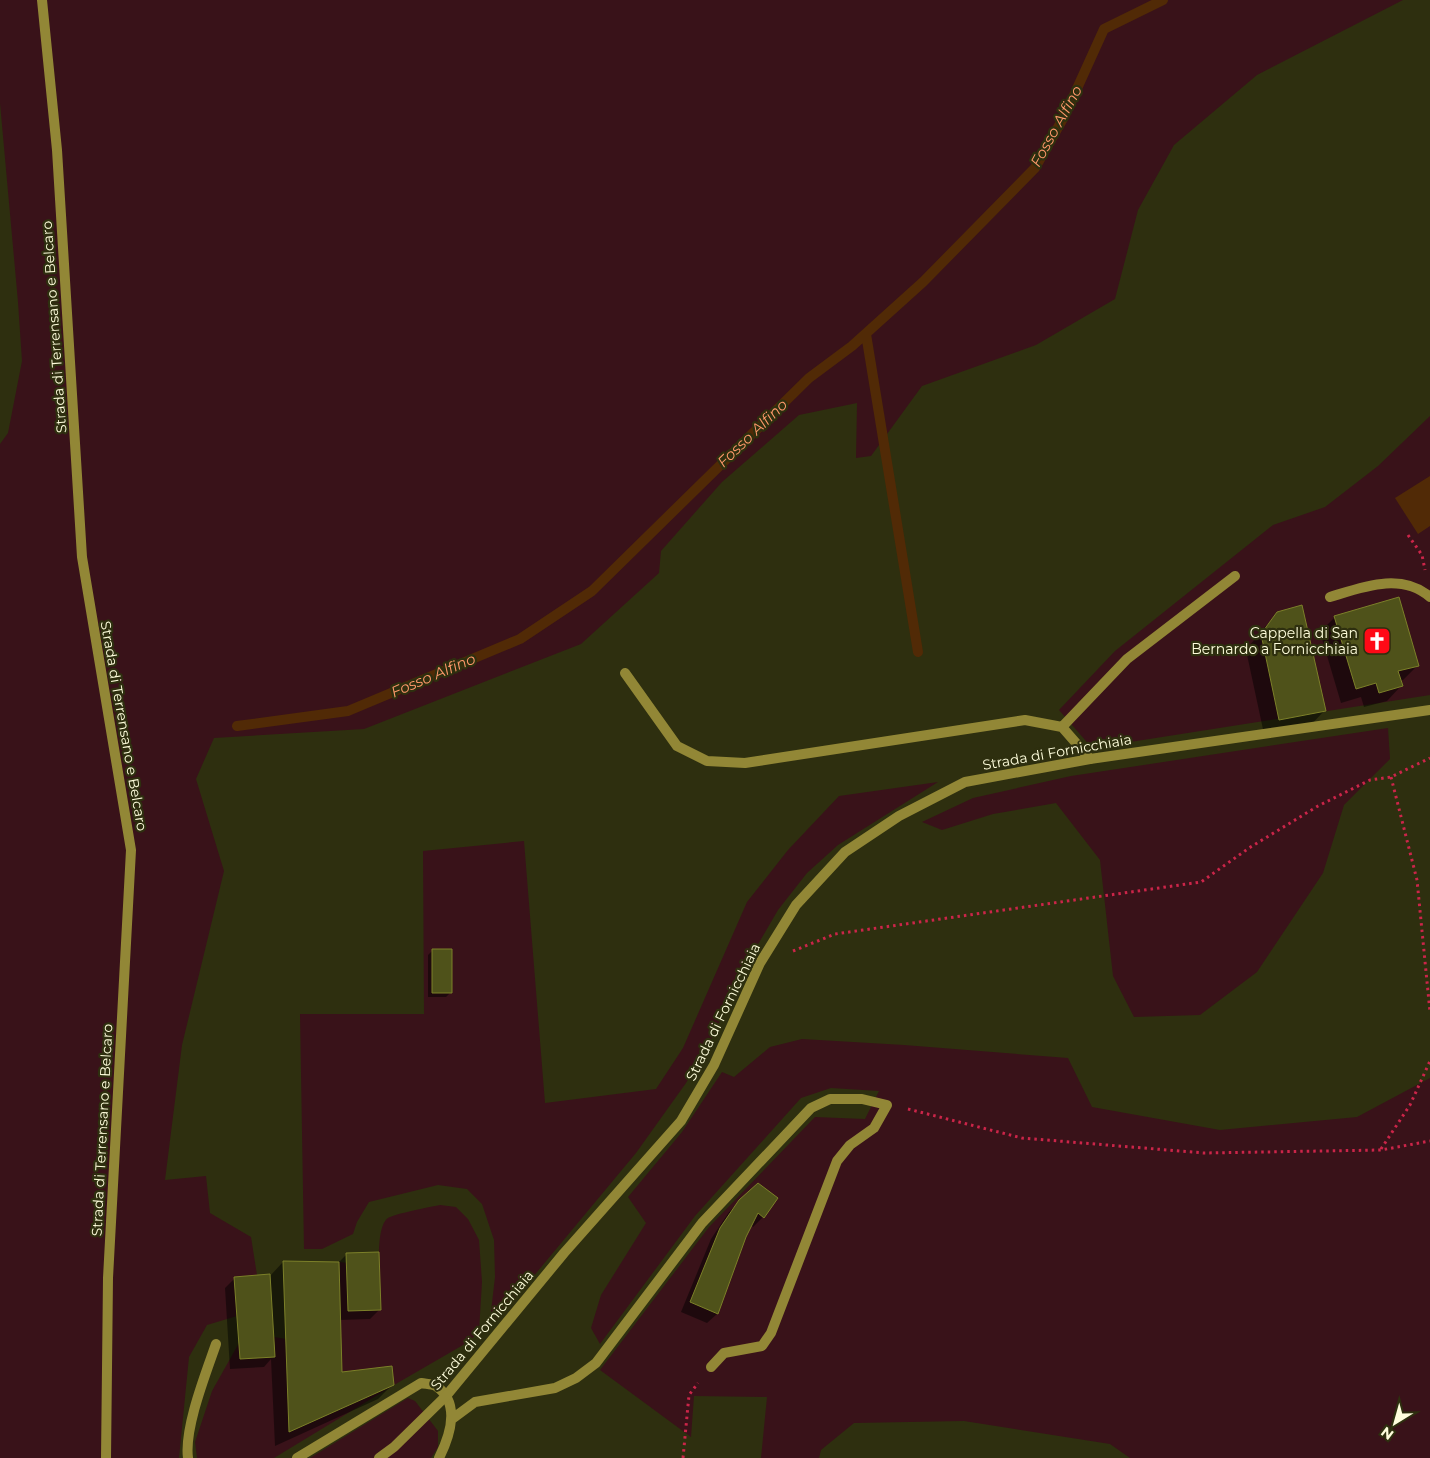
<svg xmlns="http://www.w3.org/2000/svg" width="1430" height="1458" font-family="Montserrat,sans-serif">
<rect width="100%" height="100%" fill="#2e2f0f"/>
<path fill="#391219" d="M0,0H1403L1257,75L1174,145L1138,210L1115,299L1036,345L922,386L871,456L856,458L857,403L799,415L722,482L661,551L659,573L581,644L364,729L214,738L196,779L224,871L182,1045L165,1180L206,1176L210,1213L251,1237L257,1275L234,1277L237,1316L207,1325L189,1357L179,1458H0V444L8,433L22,361L18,302L0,103Z
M1430,416V695L1092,748L1059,710L1115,651L1273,525L1325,507L1378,466Z
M1388,728L1390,759L1344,805L1323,873L1257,972L1200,1015L1134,1017L1113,976L1100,860L1056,803L993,814L942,830L922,822L973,798L1071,776Z
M938,782L838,845L807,873L778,910L746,965L713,1036L686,1083L636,1153L498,1319L493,1323L490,1320L495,1277L494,1240L482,1204L467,1189L438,1185L369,1202L357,1222L353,1234L322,1249H304L300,1014H424L423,851L524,841L545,1103L656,1089L683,1048L747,902L788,850L839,796Z
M802,1039L904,1045L1068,1058L1092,1107L1220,1130L1357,1117L1430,1078V1458H1130L1110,1444L964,1421L854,1423L821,1450L819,1458H761L767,1397L694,1396L691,1437L600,1370L709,1227L815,1117L865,1119L879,1091L831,1088L801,1098L695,1216L600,1344L591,1328L601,1295L646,1223L628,1197L682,1132L722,1072L734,1077L770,1047Z
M440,1205L456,1207L468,1219L479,1240L482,1282L479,1331L470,1341L394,1385L274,1458H197L195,1442L212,1391L239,1343L240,1359L275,1357L274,1337L286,1339L289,1432L394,1385L392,1366L342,1372L339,1262L347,1263L381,1310C381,1292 373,1228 388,1218C394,1214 430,1207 440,1205Z
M408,1398L415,1401L438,1431V1447L431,1458H310Z"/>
<path fill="#512a06" d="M1430,476V526L1418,534L1395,498Z"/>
<path fill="#0007" d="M1278,613L1324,711L1310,726L1264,734L1246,650L1263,629Z
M1335,617L1418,665L1403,680L1400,681L1401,686L1387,701L1364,707L1361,697L1341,703L1320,632Z
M433,950L451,992L446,997H428V955Z
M758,1184L763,1217L753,1227L751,1225L745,1237L717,1314L707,1323L681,1312L711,1239L729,1212Z
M347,1254L380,1309L370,1319L339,1320L341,1373L393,1384L378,1399L275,1446L271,1359L264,1367L230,1369L225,1288L235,1278L270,1276L283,1262L338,1263Z"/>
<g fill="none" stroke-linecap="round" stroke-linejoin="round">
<path stroke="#512a06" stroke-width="10" d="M866,334L918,652
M237,726L348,711L520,639L592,591L809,378L852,346L923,282L1035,168L1065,115L1104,29L1163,0"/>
</g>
<path fill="#4f521a" stroke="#7c8029" d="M1399,597L1419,666L1398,671L1403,686L1379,693L1376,683L1356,689L1334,616Z
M1302,605L1326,711L1279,720L1261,634L1277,612Z
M432,949H452V993H432Z
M758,1183L778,1198L764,1218L758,1213L746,1237L718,1314L690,1302L720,1228L739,1200Z
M379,1252L381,1310L348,1311L346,1253Z
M283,1261L339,1262L342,1372L392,1366L394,1385L289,1432Z
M270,1274L275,1357L240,1359L234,1277Z"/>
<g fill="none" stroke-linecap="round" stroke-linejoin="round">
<path stroke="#cb2549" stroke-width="3" stroke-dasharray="2.5 4" stroke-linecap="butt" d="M1408,535L1422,555L1425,570
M1391,777L1417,880L1430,1012
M793,951L835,934L1201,882L1249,848L1318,806L1370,780L1391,777L1430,758
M908,1109L1022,1138L1204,1153L1381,1150L1430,1141
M1381,1149L1410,1105L1430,1061
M683,1458L689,1395L698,1383"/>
<path stroke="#928736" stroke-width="10" d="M1330,597C1363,587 1401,572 1430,597
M625,673L677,746L707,761L745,763L1025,720L1062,727L1090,759
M1062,727L1127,659L1235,576
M452,1419L475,1402L555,1388L576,1378L596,1363L702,1223L811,1108L830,1099H862L887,1105L874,1128L850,1145L837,1161L771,1333L762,1346L724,1353L711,1367
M188,1458C184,1428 206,1373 216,1344
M297,1458L421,1383C426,1384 432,1384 436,1386C461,1403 450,1436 439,1458"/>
<path stroke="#928736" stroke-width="10" d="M379,1458L394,1447L446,1396L564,1253L681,1121L714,1065L760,963L796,905L845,852L899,816L965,782L1090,759L1430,710"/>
<path stroke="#928736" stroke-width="10" d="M42,0L57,150L82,557L131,850L108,1278L106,1458"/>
</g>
<defs>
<symbol id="church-square" viewBox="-11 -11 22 22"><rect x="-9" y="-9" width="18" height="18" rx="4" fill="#ff0916" stroke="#2e2f0f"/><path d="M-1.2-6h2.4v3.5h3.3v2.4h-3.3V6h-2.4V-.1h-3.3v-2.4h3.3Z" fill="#fff"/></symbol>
</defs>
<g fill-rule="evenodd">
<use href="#church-square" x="1361" y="625" width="32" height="32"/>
</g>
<g text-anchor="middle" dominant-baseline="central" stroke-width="4.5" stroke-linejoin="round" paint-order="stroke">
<g font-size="14" fill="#fffedd" stroke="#2e2f0f">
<text transform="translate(54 327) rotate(-94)">Strada di Terrensano e Belcaro</text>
<text transform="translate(124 726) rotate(80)">Strada di Terrensano e Belcaro</text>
<text transform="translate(1057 752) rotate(-10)">Strada di Fornicchiaia</text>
<text transform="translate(723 1012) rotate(-64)">Strada di Fornicchiaia</text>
<text transform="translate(102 1130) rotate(-87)">Strada di Terrensano e Belcaro</text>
<text transform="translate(482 1330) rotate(-50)">Strada di Fornicchiaia</text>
</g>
<g font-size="14" fill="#fffedd" stroke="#2e2f0f" text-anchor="end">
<text x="1358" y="633">Cappella di San<tspan x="1358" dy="16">Bernardo a Fornicchiaia</tspan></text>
</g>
<g font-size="15" font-style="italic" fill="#ff996b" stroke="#2e2f0f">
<text transform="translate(1056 126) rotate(-61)">Fosso Alfino</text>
<text transform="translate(752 433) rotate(-44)">Fosso Alfino</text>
<text transform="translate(433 675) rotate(-23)">Fosso Alfino</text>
</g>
</g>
<g transform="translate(1395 1423) rotate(217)" stroke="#2e2f0f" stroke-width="4" paint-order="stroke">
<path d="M0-4L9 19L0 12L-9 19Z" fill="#fffedd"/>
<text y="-8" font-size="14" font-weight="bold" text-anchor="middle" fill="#fffedd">N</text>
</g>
</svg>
